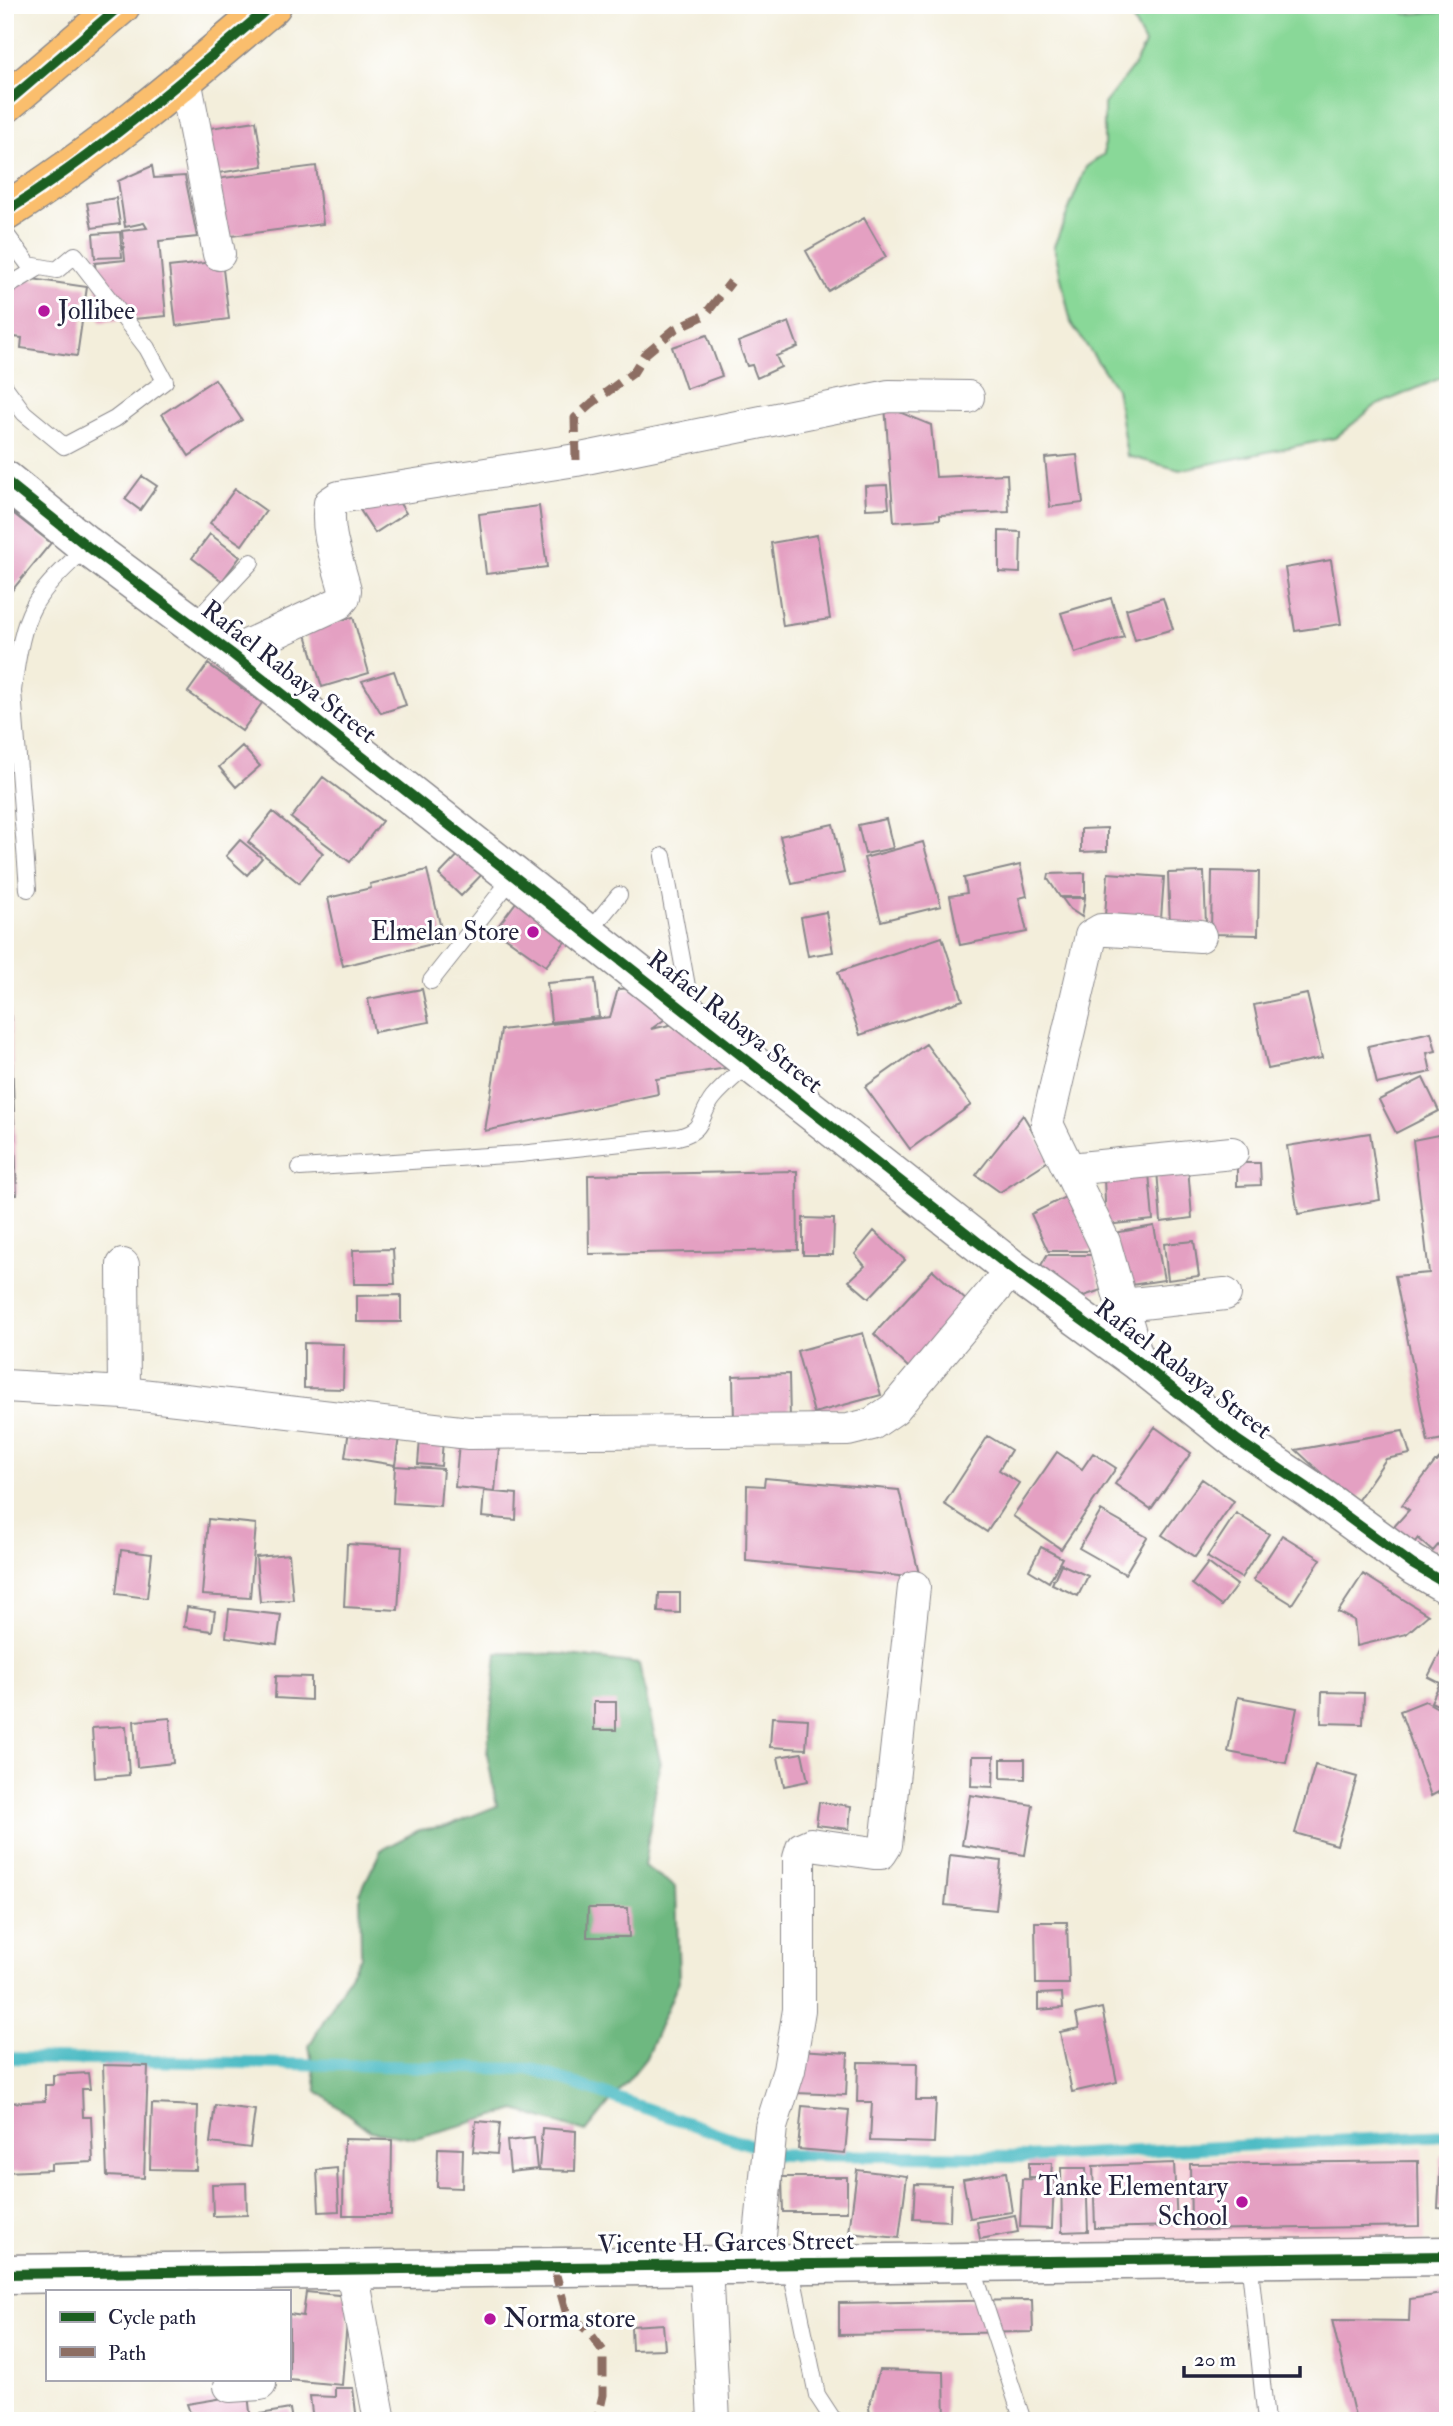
<svg xmlns="http://www.w3.org/2000/svg" width="1453" height="2426" font-family="'IM FELL Double Pica',serif">
<rect width="100%" height="100%" fill="#fff"/>
<filter id="ink" filterUnits="userSpaceOnUse"><feTurbulence type="fractalNoise" baseFrequency=".0143" numOctaves="2"/><feDisplacementMap in="SourceGraphic" scale="14" xChannelSelector="R" yChannelSelector="G"/><feConvolveMatrix kernelMatrix="1 2 1 2 8 2 1 2 1" color-interpolation-filters="sRGB"/></filter>
<filter id="wash" filterUnits="userSpaceOnUse"><feTurbulence type="fractalNoise" baseFrequency=".00686" numOctaves="4" result="noise"/><feDisplacementMap in="SourceGraphic" scale="28" xChannelSelector="R" yChannelSelector="G"/><feGaussianBlur stdDeviation="1.57" result="paint"/><feColorMatrix in="noise" values="0 0 0 0 0 0 0 0 0 0 0 0 0 0 0 0 0 1.4 0 .05"/><feComposite in="paint" operator="in"/></filter>
<g filter="url(#wash)">
<rect width="100%" height="100%" fill="#f3eedb"/>
<path fill="#f6cfd6" d="M1423,2148L1425,2241L1059,2252V2163Z"/>
<path fill="#89d898" stroke="#567d6a" stroke-width="2" d="M1125,5H1393L1406,14L1448,11V375L1375,406L1335,438L1180,470L1127,456L1116,388L1071,323L1054,246L1086,167L1104,154V104L1133,67L1145,44Z"/>
<path fill="#6eb880" stroke="#486d5e" stroke-width="2" d="M497,1653L562,1654L639,1664L660,1761L644,1866L676,1887L679,1981L646,2058L586,2132L516,2110L416,2138L370,2131L317,2091L309,2046L361,1956L360,1893L381,1850L419,1830L447,1826L497,1806L487,1754Z"/>
<g fill="none" stroke-linecap="round" stroke-linejoin="round">
<path stroke="#4dbcc5" stroke-width="12" d="M5,2058L532,2069L780,2155L1026,2157L1448,2135"/>
</g>
<g id="blocks">
<path fill="#e4a0c2" d="M256,121L263,166L212,174L204,129Z
M152,166L154,178L185,176L197,237L159,241L166,316L100,322L95,263L125,260L122,231L147,228L144,223L125,227L118,181Z
M316,166L323,224L224,237L216,179Z
M116,198L120,224L92,228L87,203Z
M864,218L886,257L828,291L806,251Z
M120,232L122,257L95,258L93,234Z
M222,261L229,319L176,326L169,267Z
M5,275L87,287L77,356L21,348L22,338L5,336Z
M789,322L798,347L776,356L781,367L757,378L752,365L747,366L738,342Z
M707,335L722,376L686,389L672,347Z
M215,379L242,420L189,456L162,414Z
M885,406L931,425L936,477L1007,474L1009,512L940,515V519L894,522Z
M1077,455L1083,503L1050,507L1045,458Z
M142,476L157,486L140,510L125,499Z
M887,485L889,508L866,509L865,486Z
M235,489L266,511L242,545L210,523Z
M391,490L406,513L375,533L360,510Z
M539,506L547,567L486,574L479,514Z
M5,507L51,543L5,599Z
M999,531L1021,532L1020,573L999,572Z
M210,534L240,557L222,581L192,558Z
M817,535L830,619L783,626L771,543Z
M1331,560L1341,624L1295,631L1285,568Z
M1111,598L1124,637L1075,653L1061,613Z
M1163,598L1173,629L1135,640L1126,609Z
M353,617L369,673L322,687L305,631Z
M208,664L262,703L242,731L188,692Z
M394,671L406,705L381,713L362,681Z
M242,746L260,766L236,787L219,767Z
M323,777L382,821L350,862L291,818Z
M273,812L323,853L299,883L248,842Z
M886,819L893,848L865,854L858,825Z
M833,824L844,873L792,884L780,836Z
M1107,828V851L1081,852V829Z
M240,840L262,858L247,875L226,856Z
M923,842L941,906L881,921L864,858Z
M466,847L488,868L461,896L439,875Z
M1020,865L1027,896L1019,898L1027,932L960,945L950,896L967,893L964,878Z
M427,870L444,941L343,966L328,898L371,888L370,884Z
M1212,871L1259,872L1258,935L1211,934Z
M1204,872L1206,925L1170,926L1168,873Z
M1085,873V897H1060L1048,879L1049,874Z
M1108,873L1164,877L1161,919L1105,916Z
M520,897L571,934L546,966L495,930Z
M1062,898H1085L1082,917L1070,909Z
M826,912L833,952L808,956L801,917Z
M5,917H7L17,1195H5Z
M942,937L963,1000L860,1035L838,972Z
M595,979L599,1017L551,1022L547,983Z
M635,988L671,1015L651,1029L679,1023L727,1068L656,1079L658,1094L485,1131L501,1030L610,1017L618,989Z
M422,989L429,1022L374,1032L368,999Z
M1307,994L1322,1058L1268,1069L1254,1005Z
M1431,1032L1436,1051L1427,1053L1431,1072L1377,1084L1368,1046Z
M926,1044L971,1105L910,1149L865,1087Z
M1423,1078L1439,1111L1396,1133L1379,1100Z
M1023,1115L1050,1160L1000,1192L976,1175Z
M1370,1133L1380,1200L1298,1214L1287,1146Z
M1448,1133V1438L1428,1442L1395,1276L1429,1273L1413,1140Z
M1237,1163H1260L1261,1185L1237,1186Z
M1188,1167L1192,1218L1161,1222L1157,1170Z
M797,1171L798,1250L589,1254L588,1175Z
M1149,1173L1153,1220L1106,1225L1104,1178Z
M1069,1195L1094,1251H1048L1031,1214Z
M803,1218L834,1219L833,1255H803Z
M1154,1226L1164,1280L1124,1286L1114,1233Z
M874,1231L905,1260L869,1298L849,1281L865,1266L855,1254Z
M1194,1241L1199,1276L1168,1280L1164,1244Z
M393,1249L395,1284H354L353,1250Z
M1047,1255H1092L1101,1290L1078,1298L1040,1267Z
M933,1270L969,1303L911,1370L874,1334Z
M401,1295V1322H357V1296Z
M863,1333L881,1395L814,1413L797,1351Z
M304,1343L344,1344L343,1389L304,1388Z
M789,1374L790,1420L734,1421L733,1376Z
M1155,1427L1191,1453L1151,1509L1115,1484Z
M349,1430L399,1437L395,1465L345,1457Z
M1403,1431L1410,1454L1386,1459L1355,1504L1321,1481V1473L1296,1450Z
M988,1436L1011,1450L999,1470L1019,1483L987,1532L944,1504Z
M420,1439L443,1440L441,1466L418,1464Z
M459,1443L499,1447L495,1491L455,1487Z
M1057,1452L1082,1469L1093,1453L1116,1468L1061,1549L1013,1516Z
M1444,1454L1448,1456V1539L1445,1537L1433,1551L1418,1538L1411,1547L1391,1530L1409,1510L1402,1505L1435,1462H1437Z
M395,1466L443,1469L440,1506L393,1503Z
M765,1478L899,1490L920,1578L746,1561L747,1485L764,1486Z
M1202,1479L1234,1501L1195,1557L1162,1535Z
M484,1491L517,1494L516,1520L482,1517Z
M1101,1511L1147,1537L1125,1574L1079,1548Z
M1236,1513L1269,1534L1241,1578L1207,1557Z
M208,1519L256,1524L250,1598L202,1595Z
M1282,1535L1321,1559L1292,1604L1253,1580Z
M347,1544L402,1547L398,1610L344,1607Z
M1041,1547L1062,1558L1049,1582L1029,1570Z
M121,1550L152,1554L147,1598L116,1594Z
M289,1554L293,1600L260,1602L256,1557Z
M1208,1563L1237,1585L1221,1606L1192,1584Z
M1061,1564L1088,1576L1078,1596L1052,1584Z
M1363,1574L1428,1615L1406,1634L1357,1646L1354,1620L1338,1612Z
M659,1593H680V1613L658,1612Z
M187,1607L215,1611L212,1631L184,1627Z
M229,1609L281,1615L277,1644L226,1637Z
M1444,1645L1448,1647V1710L1431,1702L1440,1683L1428,1677Z
M276,1676L311,1677V1700L275,1698Z
M1322,1692L1364,1693L1363,1724L1321,1723Z
M1238,1697L1297,1708L1286,1763L1228,1752Z
M1425,1701L1443,1711L1441,1720L1448,1722V1787L1431,1796L1400,1711Z
M594,1702H616V1730H594Z
M772,1717L808,1719L806,1749L770,1747Z
M170,1718L173,1763L137,1767L134,1721Z
M126,1726L129,1775L95,1778L92,1728Z
M802,1753L808,1781L784,1786L778,1757Z
M972,1756H994L993,1787L971,1786Z
M1001,1759H1025V1779L1001,1778Z
M1315,1765L1357,1777L1337,1845L1295,1833Z
M970,1795L1033,1805L1025,1855L962,1845Z
M819,1802L851,1806L849,1829L816,1825Z
M950,1855L1001,1861L996,1910L945,1905Z
M588,1908H628L629,1937H587Z
M1035,1922H1067L1069,1984H1036Z
M1062,1993L1063,2008L1038,2010V1994Z
M1102,2008L1117,2082L1072,2092L1060,2032L1079,2028L1076,2014Z
M798,2050L848,2053L846,2095L796,2093Z
M858,2062L917,2063L916,2100H936L934,2143L870,2141L872,2102H857Z
M103,2065L148,2066L144,2178L107,2176Z
M88,2073L90,2089H82L83,2117H91L93,2162L51,2164V2170L5,2172V2103L45,2101V2085H53V2075Z
M152,2104L198,2106L196,2170L150,2169Z
M215,2105L255,2110L250,2148L210,2143Z
M802,2106L849,2110L845,2153L798,2149Z
M476,2121L500,2123L497,2154L473,2152Z
M542,2128L576,2131L575,2171L539,2170Z
M534,2138L537,2169L510,2172L507,2141Z
M344,2139L392,2140L391,2215H343Z
M438,2148L463,2149L462,2188L437,2187Z
M1441,2155H1448V2209L1438,2208Z
M1418,2161L1419,2226L1191,2230L1190,2164Z
M1029,2163H1052L1051,2177H1029Z
M1174,2163L1177,2226L1095,2228L1093,2166Z
M337,2168L339,2211L319,2212L317,2170Z
M1061,2168H1086L1088,2231L1062,2232Z
M857,2170L907,2176L899,2238L849,2233Z
M1006,2172L1012,2212L970,2218L963,2179Z
M782,2177H847V2212H783Z
M1022,2179L1054,2180L1052,2228L1020,2227Z
M246,2183L247,2215L213,2216L212,2184Z
M915,2184L951,2185L950,2221L913,2219Z
M1015,2215L1018,2232L980,2239L977,2222Z
M306,2292L349,2296L342,2385L289,2380V2314L303,2316Z
M1448,2293V2421H1356L1332,2320L1409,2321L1410,2299Z
M1032,2300L1033,2332L839,2335V2303Z
M663,2324L665,2349L632,2350L631,2326Z
M879,2370L944,2372L945,2421H871L869,2408Z
M335,2388H353L357,2421H313L310,2396L335,2397Z
M248,2394L251,2421H193L187,2404Z
M290,2409L292,2421H255L254,2415Z"/>
</g>
</g>
<g filter="url(#ink)">
<use href="#blocks" fill-opacity="0" stroke="#8a888b" stroke-width="2"/>
<g fill="none" stroke-linecap="round" stroke-linejoin="round">
<defs>
<path id="service" d="M5,233L29,265L57,270L75,255L147,348L165,381L115,419L64,446L24,413L5,387
M5,288L40,267
M193,624L251,562
M663,856L691,1008
M28,889L13,691C16,665 21,629 33,607C46,583 69,565 87,546
M587,934L619,895
M431,981L513,877
M300,1168L520,1154L678,1137C705,1131 699,1116 713,1098C724,1085 738,1074 750,1063
M1249,2258L1266,2421
M971,2263L1023,2421
M790,2265L817,2395L834,2421"/>
<path id="minor" d="M185,79L219,254
M231,653L339,603L344,597L345,590C338,562 325,532 330,503L339,497L576,460L889,396L968,397
M1070,1169L1232,1153
M123,1265L124,1393
M1123,1305L1225,1294
M1138,1361L1104,1242L1047,1124L1091,936L1101,930H1108L1200,936
M5,1386L124,1393L469,1433L848,1430L872,1424L894,1409L1012,1269
M757,2265L771,2127L789,2070L799,2010V1858L802,1848L811,1844L874,1853H881L886,1845L914,1587
M706,2266L714,2421
M352,2271L380,2421
M230,2386L260,2384V2379"/>
<path id="tertiary" d="M5,480L87,546L231,653L1012,1269L1138,1361L1237,1440L1308,1488L1412,1564L1448,1585
M5,2274L1448,2256"/>
<path id="trunk" d="M5,104L121,5
M5,212C100,152 186,78 272,5"/>
</defs>
<use href="#service" stroke="#8a888b" stroke-width="18"/>
<use href="#minor" stroke="#8a888b" stroke-width="34"/>
<use href="#tertiary" stroke="#8a888b" stroke-width="41"/>
<use href="#trunk" stroke="#8a888b" stroke-width="41"/>
<use href="#service" stroke="#fff" stroke-width="16"/>
<use href="#minor" stroke="#fff" stroke-width="32"/>
<use href="#tertiary" stroke="#fff" stroke-width="38"/>
<use href="#trunk" stroke="#fabe6d" stroke-width="38"/>
<path stroke="#8d6e63" stroke-width="9" stroke-dasharray="18 9" stroke-linecap="butt" d="M576,460L575,418L592,403L633,373L644,355L675,329L705,315L731,282
M554,2268L566,2311L589,2332L603,2351V2395L597,2421"/>
<defs>
<path id="cycleway" d="M5,104L121,5
M5,212C100,152 186,78 272,5
M5,480L87,546L231,653L1012,1269L1138,1361L1237,1440L1308,1488L1412,1564L1448,1585
M5,2274L1448,2256"/>
</defs>
<use href="#cycleway" stroke="#fff" stroke-width="15"/>
<use href="#cycleway" stroke="#1b5e20" stroke-width="10"/>
</g>
</g>
<g fill="#b5179e" stroke="#fff" stroke-width="2.5">
<circle cx="44" cy="311" r="7"/>
<circle cx="533" cy="932" r="7"/>
<circle cx="1242" cy="2202" r="7"/>
<circle cx="490" cy="2319" r="7"/>
</g>
<g text-anchor="middle" dominant-baseline="central" stroke-width="6" stroke-linejoin="round" paint-order="stroke">
<g font-size="26" fill="#22223b" stroke="#fff" text-anchor="start">
<text x="58" y="311">Jollibee</text>
<text x="519" y="932" text-anchor="end">Elmelan Store</text>
<text x="1228" y="2187" text-anchor="end">Tanke Elementary<tspan x="1228" dy="30">School</tspan></text>
<text x="504" y="2319">Norma store</text>
</g>
<g font-size="26" fill="#22223b" stroke="#fff">
<text transform="translate(289 672) rotate(38)">Rafael Rabaya Street</text>
<text transform="translate(735 1022) rotate(38)">Rafael Rabaya Street</text>
<text transform="translate(1183 1369) rotate(37)">Rafael Rabaya Street</text>
<text transform="translate(726 2243) rotate(-1)">Vicente H. Garces Street</text>
</g>
</g>
<rect width="1453" height="2426" fill="none" stroke="#fff" stroke-width="28"/>
<rect x="46" y="2290" width="245" height="91" fill="#ffffff" stroke="#a7a7b1" stroke-width="2"/>
<rect x="60" y="2312" width="35" height="10" fill="#1b5e20" stroke="#a7a7b1" stroke-width="2"/>
<text x="108" y="2324" font-size="21" fill="#22223b">Cycle path</text>
<rect x="60" y="2347" width="35" height="10" fill="#8d6e63" stroke="#a7a7b1" stroke-width="2"/>
<text x="108" y="2360" font-size="21" fill="#22223b">Path</text>
<path d="M1184 2366v10h116v-10" fill="none" stroke="#22223b" stroke-width="3.5"/>
<text x="1194" y="2366" font-size="21" fill="#22223b" stroke="#ffffff" stroke-width="5" paint-order="stroke">20 m</text>
</svg>
